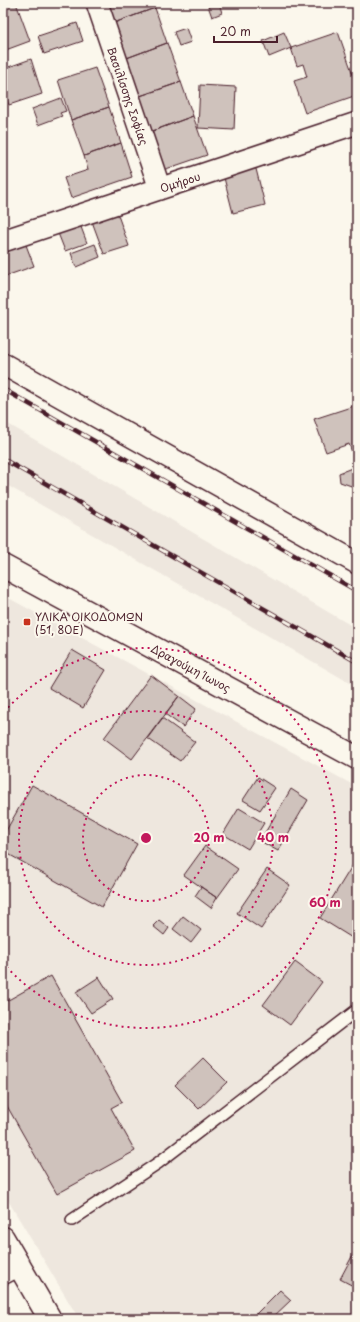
<svg xmlns="http://www.w3.org/2000/svg" width="360" height="1322" font-family="'Playpen Sans',sans-serif">
<rect width="100%" height="100%" fill="#fbf7ec"/>
<filter id="ink" filterUnits="userSpaceOnUse"><feTurbulence type="fractalNoise" baseFrequency=".025" numOctaves="2"/><feDisplacementMap in="SourceGraphic" scale="8" xChannelSelector="R" yChannelSelector="G"/><feConvolveMatrix kernelMatrix="1 2 1 2 8 2 1 2 1" color-interpolation-filters="sRGB"/></filter>
<g filter="url(#ink)">
<path fill="#eee7de" d="M3,421L357,629V687L3,483Z
M3,595L357,787V1319H79L3,1192Z"/>
<path fill="#cfc2bc" stroke="#4a1f2b" d="M3,3H16L30,41L3,51Z
M103,3H153L155,8L111,24Z
M207,3H219L222,13L212,17Z
M155,8L167,43L124,59L111,24Z
M77,23L83,41L44,54L38,36Z
M186,28L191,42L179,46L174,32Z
M284,32L291,48L269,57L263,41Z
M338,32L357,86V95L305,113L294,81L307,77L303,64L297,66L291,48Z
M167,43L181,82L137,97L124,59Z
M31,59L42,94L9,105L3,88V69Z
M95,68L109,107L71,120L58,80Z
M181,82L193,116L150,132L137,97Z
M200,85L236,87L234,130L198,128Z
M61,98L66,111L60,113L62,116L38,125L32,109Z
M109,107L121,143L84,156L71,120Z
M193,116L207,155L163,170L150,132Z
M121,143L132,177L71,198L64,178L88,170L84,156Z
M254,161L265,205L233,213L222,170Z
M115,207L129,246L104,254L90,216Z
M78,219L87,243L65,251L56,228Z
M23,237L34,266L3,277V244Z
M95,244L100,257L76,267L71,253Z
M357,405V488L340,482L339,473L357,466L349,444L326,452L314,419Z
M72,650L106,670L83,708L49,688Z
M151,675L179,696L132,759L104,738Z
M179,696L196,709L183,727L165,714Z
M162,718L195,742L180,761L147,738Z
M258,777L275,788L260,810L243,800Z
M32,785L137,844L102,907L3,851V836Z
M291,789L308,800L278,851L260,841Z
M239,808L264,823L248,849L223,834Z
M205,846L238,869L217,898L184,875Z
M357,858V941L320,918Z
M267,869L290,885L261,929L237,913Z
M201,887L217,898L211,908L195,896Z
M183,916L201,930L191,943L173,929Z
M159,920L169,928L164,935L153,926Z
M295,962L322,982L290,1025L263,1005Z
M51,976L122,1102L111,1108L135,1151L57,1194L3,1099V1003Z
M99,977L113,999L91,1013L76,992Z
M203,1058L227,1082L199,1109L175,1085Z
M357,1247V1288L340,1279Z
M280,1290L291,1300L271,1319H261L256,1314Z"/>
<g fill="none" stroke-linecap="round" stroke-linejoin="round">
<defs>
<path id="lane" d="M72,1220L158,1163L357,1010"/>
<path id="street" d="M97,3L160,189
M3,241L357,123
M3,364L357,563"/>
<path id="secondary" d="M3,566L357,758"/>
<path id="primary" d="M3,1238L50,1319"/>
<path id="highway" d="M3,1246L6,1244
M3,1273L18,1265"/>
</defs>
<use href="#lane" stroke="#4a1f2b" stroke-width="14"/>
<use href="#street" stroke="#4a1f2b" stroke-width="24"/>
<use href="#secondary" stroke="#4a1f2b" stroke-width="25"/>
<use href="#primary" stroke="#4a1f2b" stroke-width="25"/>
<use href="#highway" stroke="#4a1f2b" stroke-width="25"/>
<use href="#lane" stroke="#fbf7ec" stroke-width="11"/>
<use href="#street" stroke="#fbf7ec" stroke-width="21"/>
<use href="#secondary" stroke="#fbf7ec" stroke-width="22"/>
<use href="#primary" stroke="#fbf7ec" stroke-width="22"/>
<use href="#highway" stroke="#fbf7ec" stroke-width="22"/>
<defs>
<path id="rail" d="M3,389L357,591
M3,459L357,662"/>
</defs>
<use href="#rail" stroke="#4a1f2b" stroke-width="4.5"/>
<use href="#rail" stroke="#fbf7ec" stroke-width="3" stroke-dasharray="9" stroke-linecap="butt"/>
</g>
</g>
<g fill="none" stroke="#c2185b" stroke-width="2" stroke-dasharray="2 4">
<circle cx="146" cy="838" r="63"/>
<circle cx="146" cy="838" r="127"/>
<path d="M4 712A190 190 0 1 1 4 964"/>
</g>
<rect fill="#c8321e" stroke="#fbf7ec" stroke-width="1.5" x="23" y="618" width="8" height="8" rx="2"/>
<g text-anchor="middle" dominant-baseline="central" stroke-width="4" stroke-linejoin="round" paint-order="stroke">
<g font-size="11" fill="#4a1f2b" stroke="#fbf7ec">
<text transform="translate(128 96) rotate(71)">Βασιλίσσης Σοφίας</text>
<text transform="translate(180 182) rotate(-18)">Ομήρου</text>
<text transform="translate(191 668) rotate(28)">Δραγούμη Ίωνος</text>
</g>
<g font-size="11" fill="#4a1f2b" stroke="#fbf7ec" text-anchor="start">
<text x="35" y="616">ΥΛΙΚΑ ΟΙΚΟΔΟΜΩΝ<tspan x="35" dy="13">(51, 80Ε)</tspan></text>
</g>
</g>
<circle cx="146" cy="838" r="6" fill="#c2185b" stroke="#fbf7ec" stroke-width="2"/>
<g font-size="12" text-anchor="middle" font-weight="bold" fill="#c2185b" stroke="#fbf7ec" stroke-width="4" stroke-linejoin="round" paint-order="stroke">
<text x="209" y="842">20 m</text>
<text x="273" y="842">40 m</text>
<text x="325" y="907">60 m</text>
</g>
<rect width="360" height="1322" fill="none" stroke="#fbf7ec" stroke-width="16"/>
<rect x="8" y="8" width="344" height="1306" fill="none" stroke="#4a1f2b" stroke-width="1.5" filter="url(#ink)"/>
<path d="M214 36v6h63v-6" fill="none" stroke="#4a1f2b" stroke-width="2"/>
<text x="220" y="36" font-size="12" fill="#4a1f2b" stroke="#fbf7ec" stroke-width="3" paint-order="stroke">20 m</text>
</svg>
